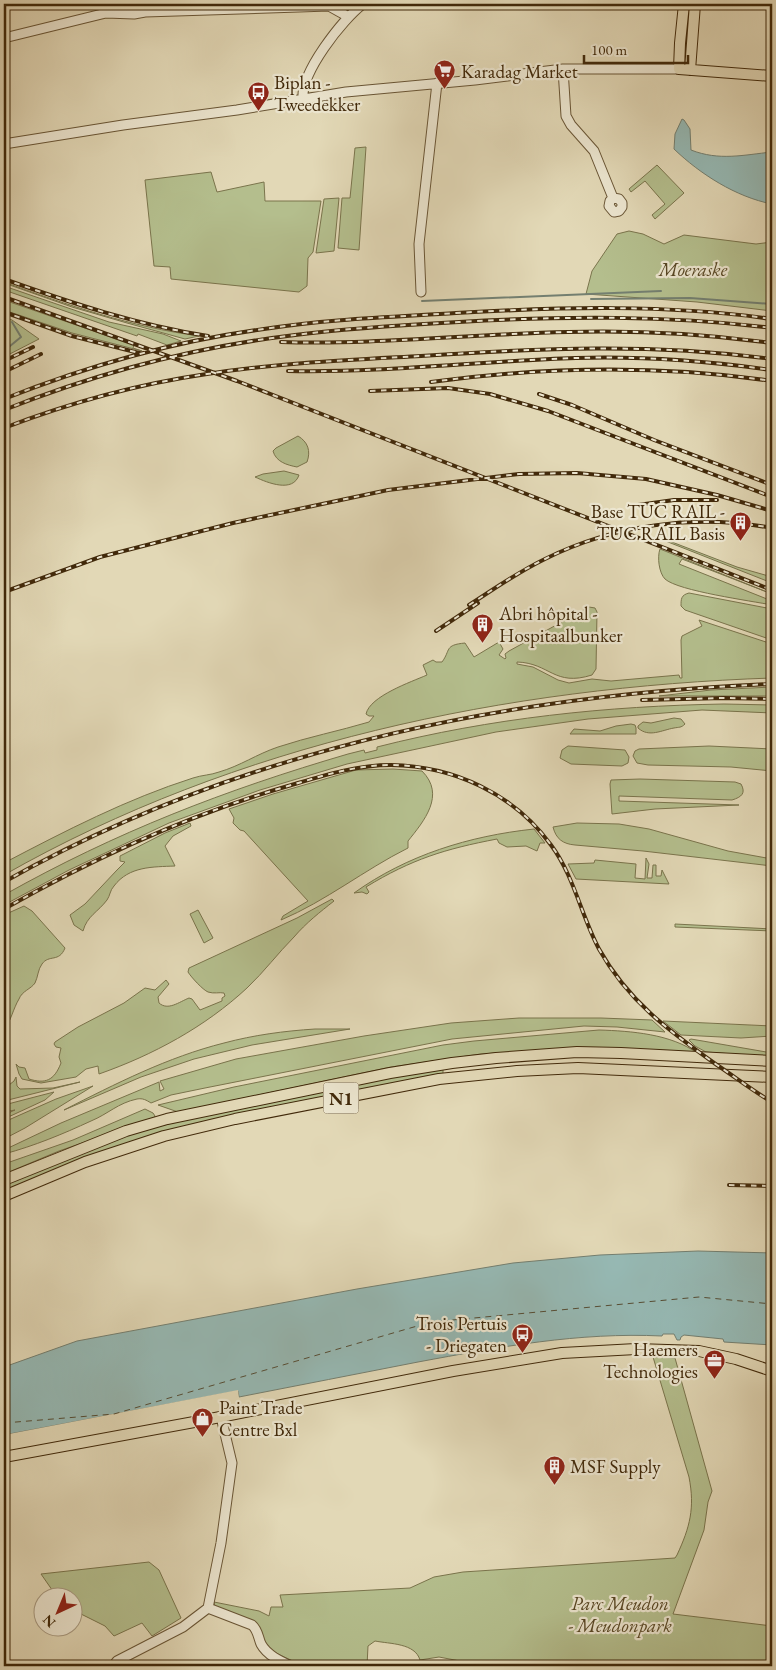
<svg xmlns="http://www.w3.org/2000/svg" width="776" height="1670" font-family="'EB Garamond',serif">
<rect width="100%" height="100%" fill="#e2d8b6"/>
<filter id="stains"><feTurbulence type="fractalNoise" baseFrequency=".004" numOctaves="4"/><feColorMatrix values="0 0 0 0 .2 0 0 0 0 .09 0 0 0 0 .02 0 0 0 .5 -.17"/></filter>
<radialGradient id="worn" r=".72"><stop offset=".6" stop-color="#630" stop-opacity="0"/><stop offset="1" stop-color="#630" stop-opacity=".3"/></radialGradient>
<path fill="#b4be8d" stroke="#7a744c" d="M366,147L359,250L338,248L342,198H350L355,148Z
M657,165L684,193L655,219L652,215L665,204L645,181L631,192L629,189Z
M211,172L217,192L264,182L265,201H321L313,252L308,258L307,286L299,292L171,279L170,267L154,266L145,180Z
M339,198L334,251L316,253L324,199Z
M629,231L643,234L664,244L684,235L756,244L772,242V311L697,302L586,294L592,271L617,234Z
M4,282C67,305 132,327 199,336L185,339L127,323L72,307L4,283Z
M4,286L109,322L163,334L181,341L167,345L138,334L137,336L4,290Z
M4,300L134,345L133,348L142,351L72,333L7,311L4,310Z
M4,317L12,320L39,339L4,357Z
M298,436C308,442 311,451 307,462L297,467C287,465 276,462 273,451L276,448Z
M284,471L299,475C293,493 268,483 255,477L263,474Z
M664,539L737,567L772,577V583L663,540Z
M660,549L772,594L682,559L679,564L772,601V605C752,601 678,591 665,579C659,573 657,557 660,549Z
M689,593L772,609V640L685,610L681,606C681,599 681,595 689,593Z
M589,607L595,608L597,612L596,669L592,675C554,687 550,663 517,662V664L533,667L558,680L569,683L592,679L611,681L679,675L680,678H682L681,640L682,636L702,626L699,620L772,644V678C507,687 236,743 4,875V863C65,831 127,799 193,778C202,775 211,775 219,772C240,766 257,754 278,747C308,737 339,731 369,722L374,716H369L366,714C370,696 411,682 427,675L423,665L433,660L436,662H442C451,650 444,645 465,643L474,657L499,642L503,649L499,655L505,659L506,658L505,654L509,651Z
M772,687V696H659L711,690Z
M724,704L772,705V713L702,710L588,719L496,732L347,764L260,790L169,823L69,870L4,905V895C116,832 225,790 348,754L364,750L365,753L377,750V747C491,718 607,706 724,704Z
M674,718L681,719L685,724C681,728 679,727 674,728C662,730 649,738 638,728V726L643,722L651,723Z
M631,724L635,725L636,728V734H570L574,729L600,731L616,726Z
M568,746L625,750L629,757L628,763L622,766L571,764L560,758L562,750Z
M709,746L772,749V771L731,767L648,765L637,763L633,756L635,751L639,749Z
M393,769L422,771C446,795 424,821 408,841V848C364,870 326,901 281,920L283,916L308,901L244,831L240,830L233,823L234,818L229,809L273,794L356,770Z
M640,779L735,782L741,784C746,793 742,797 732,800L619,796V801L739,805L655,809L612,814L610,784L611,780Z
M190,823L191,826L173,836L165,846L175,866C153,867 129,866 114,886C110,890 110,896 107,900C98,912 87,916 83,931L74,925L70,915L85,904L117,870L125,862L120,861V856L165,833Z
M577,823L619,824L649,829L728,851L772,859V866L643,851L575,845C563,844 556,839 553,827Z
M534,829L545,843H540L537,851L526,846L507,847L499,843L497,839C445,849 412,859 366,887L369,892L367,894L362,892L354,893C407,855 469,836 534,829Z
M646,858L649,864L647,878H652L653,865H656V876H661L662,870L669,884L576,879L568,864L594,863L595,860L636,864L635,878L645,879Z
M332,899L334,901C320,912 306,923 294,937C278,953 264,972 247,988C205,1027 153,1055 99,1074L98,1066L86,1069L76,1077L41,1083L22,1079L19,1074L16,1064L19,1067L25,1068L29,1079C45,1084 54,1081 61,1063L59,1057L61,1048L56,1047L54,1044L55,1042L78,1027L124,1003L145,988L155,990L166,980L169,984L158,997L159,1003C168,1011 179,1002 189,998L192,999L200,1010L222,1001V998L225,996L224,993C219,992 214,994 208,992C203,990 191,977 188,972L189,968L297,918Z
M24,906L32,911L65,948C59,963 49,954 42,964C38,969 38,977 35,983C31,989 22,991 19,999C13,1009 11,1021 4,1030V915Z
M198,910L213,938L204,943L190,914Z
M675,924L772,929V931L675,927Z
M519,1018H601L652,1020L665,1032L617,1027L584,1026L452,1039L205,1088L171,1095L151,1103C146,1100 143,1098 137,1099C118,1103 108,1114 91,1121C63,1134 34,1146 4,1154V1150L61,1123L159,1082L160,1091L164,1089L160,1081L236,1059L364,1036L451,1023Z
M663,1021L772,1026V1036L741,1038L681,1035Z
M315,1029H350L252,1045L194,1059L141,1077L64,1110C115,1084 168,1057 224,1043C254,1035 284,1031 315,1029Z
M599,1030C631,1031 671,1034 697,1053L544,1050L481,1054L391,1067L178,1112L158,1105L234,1087L443,1045L474,1041Z
M691,1039L772,1053V1057L706,1052L695,1046L689,1040Z
M443,1069V1075L225,1118L4,1192V1183L131,1134L194,1117L394,1075Z
M16,1077L17,1086L20,1089L53,1088L80,1082L4,1101V1089L14,1081Z
M93,1086L25,1128L4,1139V1122L56,1099Z
M54,1092L45,1100L4,1119V1115L15,1110L4,1112V1105Z
M145,1109L153,1113L155,1116L154,1118L59,1151L4,1174V1164L73,1140Z
M653,1357L675,1358L712,1491L708,1502L704,1530L673,1614L772,1626V1666H486L439,1657L420,1660C415,1643 390,1644 375,1641L368,1646L367,1666H307L303,1663H297L274,1652L266,1646L258,1628L215,1608L214,1602L259,1611L269,1616L271,1607H283L280,1595L410,1588L434,1577L463,1572L675,1558L677,1555C690,1527 695,1508 689,1477Z
M149,1562L159,1570L181,1618L152,1636L142,1623L114,1636L105,1626L73,1610L72,1598L57,1597L41,1574Z"/>
<path fill="#96b9b4" stroke="#747f70" d="M682,119L684,120L690,129L691,150C719,161 743,155 772,152V204C736,197 700,174 674,149L675,134Z
M698,1251L772,1253V1345L724,1342L723,1339L684,1335L681,1337L680,1340H677L674,1334H663L662,1336C579,1332 499,1347 418,1362C358,1374 299,1385 239,1397L238,1391L4,1435V1367L77,1341L357,1289L513,1263L600,1255Z"/>
<path fill="#e2d8b6" d="M238,1390L239,1399L237,1398L236,1393L4,1438V1435Z"/>
<g fill="none" stroke-linecap="round" stroke-linejoin="round">
<path stroke="#747f70" stroke-width="2" d="M591,299L690,298L772,304
M422,301L661,291
M4,351L21,337L12,322"/>
<path stroke="#564d34" stroke-width="1" stroke-dasharray="6 5" stroke-linecap="butt" d="M4,1423L114,1414L431,1322L699,1297L772,1304"/>
<defs>
<path id="minor" d="M4,38L106,13L134,14L145,12L329,6L347,16
M563,69L566,116L571,125L594,151L613,198L610,201L609,206L614,212L619,211L622,207V203L619,199L613,198
M303,100C300,73 342,20 363,4
M4,144L123,125L237,110L346,92L475,80L563,69H679
M421,292L419,244L437,83
M208,1608L252,1625C258,1630 258,1637 261,1644C267,1655 280,1661 291,1666
M113,1666L117,1661L183,1627L208,1608L221,1543L232,1463L221,1417"/>
<path id="major" d="M684,4L680,43L679,69L772,76
M690,70L695,4
M4,1180L126,1131L167,1119L390,1073L452,1063L496,1058L577,1052L621,1053L772,1061
M4,1196L85,1162L164,1136L235,1119L439,1079L517,1071L578,1068L772,1077
M4,1457L205,1420L453,1371L562,1353L636,1349L699,1351L736,1359L772,1371"/>
</defs>
<use href="#minor" stroke="#695535" stroke-width="11"/>
<use href="#major" stroke="#41290a" stroke-width="12"/>
<use href="#minor" stroke="#ece6d0" stroke-width="9"/>
<use href="#major" stroke="#e2d8b6" stroke-width="10"/>
<defs>
<path id="rail" d="M4,279C71,303 138,325 208,336
M4,297L237,381L772,590
M4,312L72,336L139,353
M281,342C377,345 472,334 568,332C636,330 705,334 772,343
M4,361L33,347
M288,371C384,373 480,361 576,358C641,356 707,361 772,370
M4,372L41,354
M431,382C542,367 661,365 772,381
M370,391L448,388L490,394L548,411L772,497
M539,394L572,405L654,440L772,485
M4,399C87,366 175,341 264,329C328,319 392,317 456,313C561,307 667,304 772,319
M4,410C97,373 195,347 295,335C350,328 404,325 459,322C564,316 668,315 772,328
M4,428C69,403 138,384 207,374C278,363 350,360 421,356C541,348 653,343 772,359
M638,505L674,500H717
M4,592L100,557L233,523L388,490L519,474L577,473L646,479L717,495L772,511
M469,605C494,589 518,572 545,559C615,524 696,514 772,528
M436,631L478,603
M642,700L724,698L772,699
M4,882C238,750 505,695 772,684
M4,909C94,858 188,815 288,786C322,776 355,765 391,765C454,766 514,794 551,845C574,876 581,915 599,949C628,1001 669,1031 717,1065C735,1077 753,1091 772,1102
M729,1185L772,1186"/>
</defs>
<use href="#rail" stroke="#41290a" stroke-width="4"/>
<use href="#rail" stroke="#ece6d0" stroke-width="2" stroke-dasharray="5.5" stroke-linecap="butt"/>
</g>
<defs>
<symbol id="supermarket-pin" viewBox="-11 -11 22 30"><path d="M0 17L-7.5 6A9.5 9.5 0 1 1 7.5 6Z" fill="#8f2418" stroke="#ece6d0"/><path d="M-6-5.5h2.5l.6 2H6L4.5 2H-2.5L-4.4-4H-6ZM-1.5 3.2a1.3 1.3 0 1 0 .1 0ZM3 3.2a1.3 1.3 0 1 0 .1 0Z" fill="#fff"/></symbol>
<symbol id="bus-pin" viewBox="-11 -11 22 30"><path d="M0 17L-7.5 6A9.5 9.5 0 1 1 7.5 6Z" fill="#8f2418" stroke="#ece6d0"/><path d="M-5-6H5V4H4V6H2V4H-2V6H-4V4H-5ZM-3.5-4V0h7V-4ZM-3.5 1.2v1.5H-2V1.2ZM2 1.2v1.5H3.5V1.2Z" fill="#fff"/></symbol>
<symbol id="building-pin" viewBox="-11 -11 22 30"><path d="M0 17L-7.5 6A9.5 9.5 0 1 1 7.5 6Z" fill="#8f2418" stroke="#ece6d0"/><path d="M-4-6H4V6H1V3H-1V6H-4ZM-2.5-4.3h1.7v1.8h-1.7ZM.8-4.3h1.7v1.8H.8ZM-2.5-1h1.7V.8h-1.7ZM.8-1h1.7V.8H.8Z" fill="#fff"/></symbol>
<symbol id="office-pin" viewBox="-11 -11 22 30"><path d="M0 17L-7.5 6A9.5 9.5 0 1 1 7.5 6Z" fill="#8f2418" stroke="#ece6d0"/><path d="M-6-3h4V-5.5h4V-3h4V5H-6ZM-1-4.5V-3h2v-1.5ZM-6 0V1H6V0Z" fill="#fff"/></symbol>
<symbol id="shop-pin" viewBox="-11 -11 22 30"><path d="M0 17L-7.5 6A9.5 9.5 0 1 1 7.5 6Z" fill="#8f2418" stroke="#ece6d0"/><path d="M-5-2.5h2.3a2.7 3.5 0 0 1 5.4 0H5L5.5 6h-11ZM-1.5-2.5h3a1.5 2.3 0 0 0-3 0Z" fill="#fff"/></symbol>
</defs>
<g fill-rule="evenodd">
<use href="#supermarket-pin" x="432" y="58" width="25" height="34"/>
<use href="#bus-pin" x="246" y="80" width="25" height="34"/>
<use href="#building-pin" x="728" y="510" width="25" height="34"/>
<use href="#building-pin" x="470" y="612" width="25" height="34"/>
<use href="#bus-pin" x="510" y="1322" width="25" height="34"/>
<use href="#office-pin" x="702" y="1348" width="25" height="34"/>
<use href="#shop-pin" x="190" y="1406" width="25" height="34"/>
<use href="#building-pin" x="542" y="1454" width="25" height="34"/>
</g>
<g text-anchor="middle" dominant-baseline="central" stroke-width="4.5" stroke-linejoin="round" paint-order="stroke">
<rect fill="#ece6d0" stroke="#746245" stroke-width="1" x="323.5" y="1082.5" width="35" height="31" rx="4"/>
<g font-size="18" font-weight="bold" fill="#41290a">
<text x="341" y="1098">N1</text>
</g>
<g font-size="19" fill="#41290a" stroke="#ece6d0" text-anchor="start">
<text x="461" y="71">Karadag Market</text>
<text x="274" y="82">Biplan -<tspan x="274" dy="22">Tweedekker</tspan></text>
<text x="725" y="511" text-anchor="end">Base TUC RAIL -<tspan x="725" dy="22">TUC RAIL Basis</tspan></text>
<text x="499" y="613">Abri hôpital -<tspan x="499" dy="22">Hospitaalbunker</tspan></text>
<text x="507" y="1323" text-anchor="end">Trois Pertuis<tspan x="507" dy="22">- Driegaten</tspan></text>
<text x="698" y="1349" text-anchor="end">Haemers<tspan x="698" dy="22">Technologies</tspan></text>
<text x="219" y="1407">Paint Trade<tspan x="219" dy="22">Centre Bxl</tspan></text>
<text x="570" y="1466">MSF Supply</text>
</g>
<g font-size="19" font-style="italic" fill="#584724" stroke="#ece6d0">
<text x="693" y="269">Moeraske</text>
<text x="620" y="1603">Parc Meudon<tspan x="620" dy="22">- Meudonpark</tspan></text>
</g>
</g>
<rect width="776" height="1670" fill="none" stroke="#e2d8b6" stroke-width="20"/>
<rect x="5" y="5" width="766" height="1660" fill="none" stroke="#41290a" stroke-width="2.5"/>
<rect x="10" y="10" width="756" height="1650" fill="none" stroke="#41290a"/>
<g transform="translate(58 1612) rotate(224)"><circle r="24" fill="#ece6d0" stroke="#a89a81"/>
<path d="M0-4L9 19L0 12L-9 19Z" fill="#8f2418"/>
<text y="-8" font-size="14" font-weight="bold" text-anchor="middle" fill="#41290a">N</text>
</g>
<path d="M584 55v8h104v-8" fill="none" stroke="#41290a" stroke-width="2.5"/>
<text x="591" y="55" font-size="15" fill="#41290a" stroke="#ece6d0" stroke-width="4" paint-order="stroke">100 m</text>
<rect width="100%" height="100%" filter="url(#stains)"/>
<rect width="100%" height="100%" fill="url(#worn)"/>
</svg>
